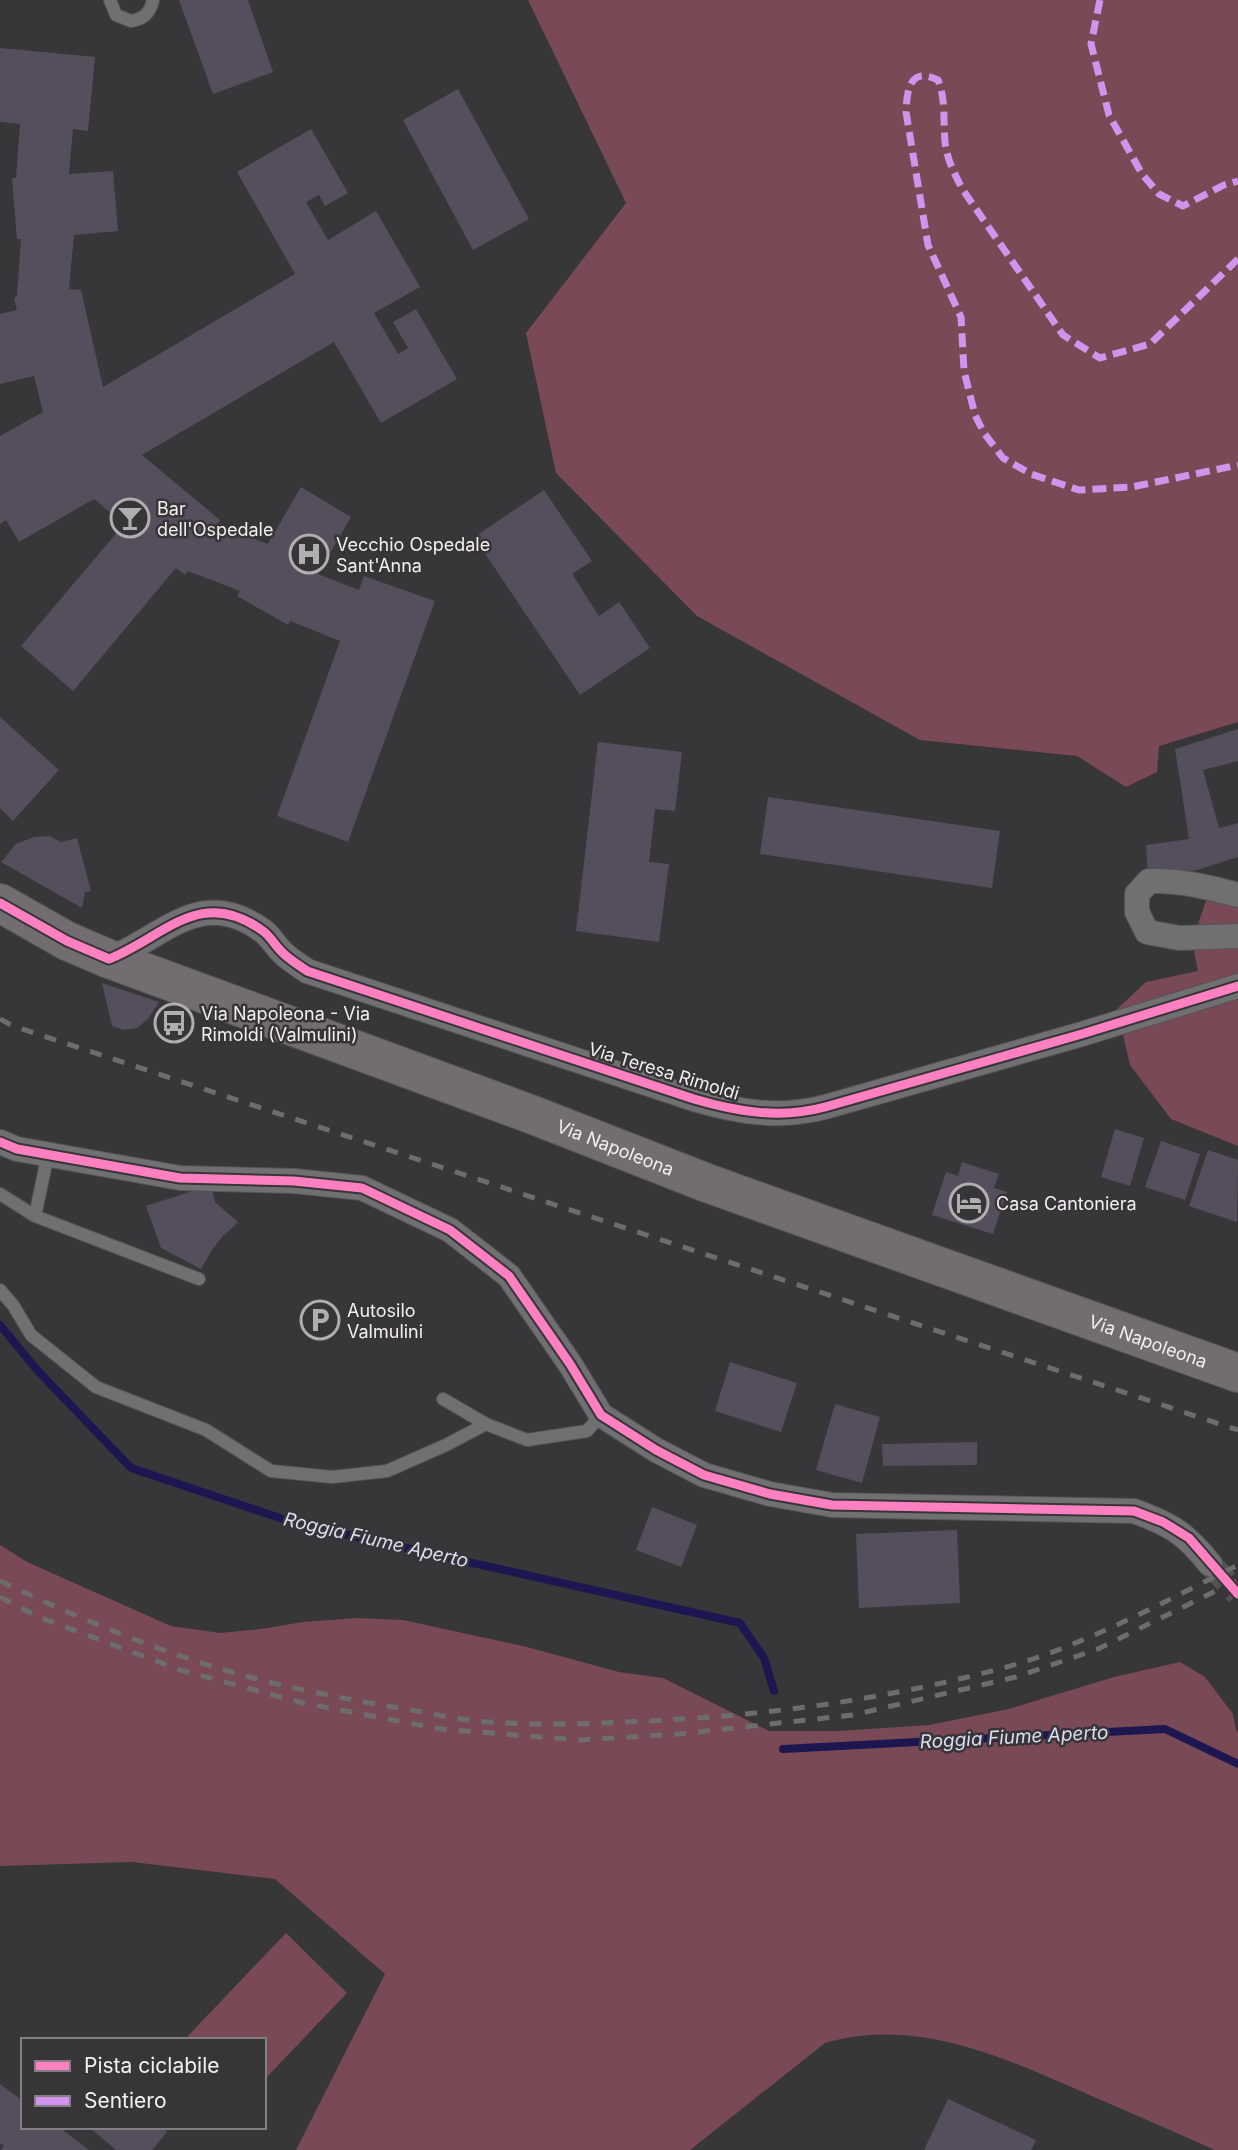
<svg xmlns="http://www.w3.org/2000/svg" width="1238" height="2150" font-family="Inter,sans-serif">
<rect width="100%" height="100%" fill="#373638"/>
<path fill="#794a55" d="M528,0H1238V722L1159,746L1157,772L1126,787L1077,756L920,740L697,616L556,473L526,333L626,203Z
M1238,893V1146L1171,1119L1130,1065L1117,1009L1146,982L1198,971L1192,942L1207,898Z
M0,1545L27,1562L171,1626L220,1633L261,1629L303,1622L357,1618L403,1620L527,1647L619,1672L663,1678L769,1731H838L929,1725L1009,1709L1114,1677L1180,1662L1205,1677L1233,1714L1236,1730L1238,1732V2150H1215C1172,2131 1130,2112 1087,2094C1006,2058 915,2016 825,2043L690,2150H296L385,1974L275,1879L132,1862L0,1866Z
M286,1933L347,1993L264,2080V2040H184Z"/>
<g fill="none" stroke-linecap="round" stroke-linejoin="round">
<path stroke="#1c1651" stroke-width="8" d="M0,1325L38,1371L131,1468L295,1523L740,1623L764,1658L774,1691
M783,1749L1165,1729L1238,1764"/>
</g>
<path fill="#554f5d" d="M179,0H248L273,72L213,94Z
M0,48L95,57L88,131L73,129L69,174L113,171L118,231L74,235L69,289L81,290L103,387L295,274L237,172L311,129L348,193L325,206L319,195L306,202L328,240L376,211L420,287L374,313L398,354L408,348L393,322L416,309L457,379L381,423L334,342L142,455L220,520L217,525L268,544L301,487L351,517L318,574L359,590L364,576L435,601L348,842L277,816L340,641L290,621L288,625L237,596L240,591L188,571L185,575L176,568L73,691L21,646L124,524L94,499L19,542L6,520L0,524V436L43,412L34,376L0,384V314L17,310L14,298L17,296L21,239H17L12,178H16L20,124L0,122Z
M458,89L529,219L473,250L403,120Z
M544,490L592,561L572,574L599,616L619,602L650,648L580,695L474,537Z
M0,717L59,770L13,821L0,808Z
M1238,729V761L1203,770L1219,828L1238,823V857L1197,870L1148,876L1146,845L1189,839L1175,749Z
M598,742L682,752L675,811L655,809L649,862L669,864L659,942L576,931Z
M768,797L1000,831L992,888L760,854Z
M50,836L61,842L77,838L91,891L85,892L82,908L1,862L16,844L34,837Z
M102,983L159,1002L148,1019L137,1028L124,1030L112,1026Z
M1115,1129L1144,1138L1130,1186L1101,1177Z
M1161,1141L1200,1154L1185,1200L1145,1187Z
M1208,1150L1238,1160L1237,1222L1189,1206Z
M962,1162L999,1174L994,1188L1007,1192L993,1234L932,1215L946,1172L958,1176Z
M211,1185L215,1202L238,1222L221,1238L210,1253L201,1269L161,1248L146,1206Z
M730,1362L797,1383L781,1432L715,1411Z
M835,1404L880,1417L862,1483L816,1470Z
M977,1442V1465L883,1466L882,1444Z
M652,1507L697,1525L681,1567L636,1550Z
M957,1530L960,1603L859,1608L856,1534Z
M0,2084L23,2101V2127H59L89,2150H1L4,2146L0,2143Z
M948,2099L1036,2140L1031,2150H924Z
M89,2127H161L167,2132L152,2150H116Z"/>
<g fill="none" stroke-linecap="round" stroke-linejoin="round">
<path stroke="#535254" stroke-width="24" stroke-dasharray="24 12" stroke-linecap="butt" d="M1210,1564L1238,1594"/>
<defs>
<path id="service" d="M110,0L116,15L131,21C144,19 150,13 153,0
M0,1194L35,1216L199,1279
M35,1216L48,1154
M0,1290L13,1305L31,1335L96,1387L206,1430L271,1471L332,1477L387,1471L446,1445L486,1424
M443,1399L486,1424L527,1440L587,1431L601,1415"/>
<path id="minor" d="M1238,895C1208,887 1180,880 1149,881L1137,894V912L1147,932L1179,938L1238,936
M109,959C164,937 201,885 263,931C270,936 275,945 281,951C288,959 299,965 307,971L694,1099C738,1112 780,1119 825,1107L1082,1034L1238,986
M0,1142L17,1149L180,1178L294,1181L362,1188L450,1230L509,1276L570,1364L601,1415L656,1450L704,1475L770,1494L832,1505L1134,1511C1172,1525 1185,1533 1210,1564"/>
<g id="primary">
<path id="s1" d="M0,903L67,941L109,959L533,1115L707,1183L1238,1373"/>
</g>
</defs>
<use href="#service" stroke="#555456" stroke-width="14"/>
<use href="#minor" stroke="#555456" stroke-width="26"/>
<use href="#primary" stroke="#555456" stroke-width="40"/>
<use href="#service" stroke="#706f71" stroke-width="12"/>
<use href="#minor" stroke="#706f71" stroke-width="24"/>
<use href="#primary" stroke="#726d71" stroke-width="38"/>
<path stroke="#6d6c6e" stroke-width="5" stroke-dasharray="12 12" stroke-linecap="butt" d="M0,1019L13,1026L1238,1430
M0,1581C82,1620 166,1655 253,1678C299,1690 346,1699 393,1707C420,1711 448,1718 476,1721C532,1726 587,1724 644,1721C767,1716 888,1699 1007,1667C1085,1645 1166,1601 1238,1565
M0,1597L39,1617L180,1670L303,1703L441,1729L579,1740L679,1734L853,1715L1016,1677L1098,1649L1238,1580"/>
<path stroke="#d193ec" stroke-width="7" stroke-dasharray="14 7" stroke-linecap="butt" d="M1100,0L1091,44L1109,115L1142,174L1159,194L1183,206L1224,185L1238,181
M1238,259L1150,344L1100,358L1063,335L963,190C955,175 947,160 945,142C943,120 946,100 938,80C909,66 907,91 906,112L928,245L961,317L964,371L975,415L984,433L1003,458L1031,474L1079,490L1132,487L1238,465"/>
<defs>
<path id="cycleway" d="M0,903L67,941L109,959C164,937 201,885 263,931C270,936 275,945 281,951C288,959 299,965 307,971L694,1099C738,1112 780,1119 825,1107L1082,1034L1238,986
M0,1142L17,1149L180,1178L294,1181L362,1188L450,1230L509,1276L570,1364L601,1415L656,1450L704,1475L770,1494L832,1505L1134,1511L1163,1522L1189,1538L1238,1594"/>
</defs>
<use href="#cycleway" stroke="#383539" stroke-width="13"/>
<use href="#cycleway" stroke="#ff80c0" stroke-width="9"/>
</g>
<defs>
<symbol id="bar-ring" viewBox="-11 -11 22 22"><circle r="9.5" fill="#383539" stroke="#b0aeb0" stroke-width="1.5"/><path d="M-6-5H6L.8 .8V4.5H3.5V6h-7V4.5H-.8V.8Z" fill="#b0aeb0"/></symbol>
<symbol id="hospital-ring" viewBox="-11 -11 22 22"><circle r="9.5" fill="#383539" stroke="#b0aeb0" stroke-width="1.5"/><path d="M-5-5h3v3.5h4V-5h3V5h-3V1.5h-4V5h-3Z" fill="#b0aeb0"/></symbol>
<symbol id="bus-ring" viewBox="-11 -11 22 22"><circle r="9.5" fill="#383539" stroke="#b0aeb0" stroke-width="1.5"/><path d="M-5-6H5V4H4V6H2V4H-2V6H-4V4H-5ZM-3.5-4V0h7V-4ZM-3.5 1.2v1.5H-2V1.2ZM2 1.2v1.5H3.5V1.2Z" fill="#b0aeb0"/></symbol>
<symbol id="hotel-ring" viewBox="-11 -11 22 22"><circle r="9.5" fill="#383539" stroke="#b0aeb0" stroke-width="1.5"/><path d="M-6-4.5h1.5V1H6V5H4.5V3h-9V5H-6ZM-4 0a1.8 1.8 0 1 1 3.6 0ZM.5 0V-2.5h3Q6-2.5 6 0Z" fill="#b0aeb0"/></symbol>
<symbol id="parking-ring" viewBox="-11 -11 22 22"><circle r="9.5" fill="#383539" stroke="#b0aeb0" stroke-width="1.5"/><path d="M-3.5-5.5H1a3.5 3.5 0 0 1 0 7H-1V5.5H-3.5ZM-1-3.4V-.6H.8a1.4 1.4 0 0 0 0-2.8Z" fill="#b0aeb0"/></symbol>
</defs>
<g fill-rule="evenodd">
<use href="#bar-ring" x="108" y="496" width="44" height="44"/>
<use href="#hospital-ring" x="287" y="532" width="44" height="44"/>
<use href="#bus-ring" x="152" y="1001" width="44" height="44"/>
<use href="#hotel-ring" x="947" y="1181" width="44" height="44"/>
<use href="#parking-ring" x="298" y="1298" width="44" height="44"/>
</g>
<g text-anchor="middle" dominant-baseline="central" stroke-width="5" stroke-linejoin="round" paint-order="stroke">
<g font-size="18" fill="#f1eff1" stroke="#383539" text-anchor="start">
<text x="157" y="508">Bar<tspan x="157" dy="21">dell'Ospedale</tspan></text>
<text x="336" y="544">Vecchio Ospedale<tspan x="336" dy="21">Sant'Anna</tspan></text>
<text x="201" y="1013">Via Napoleona - Via<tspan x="201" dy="21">Rimoldi (Valmulini)</tspan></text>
<text x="996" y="1203">Casa Cantoniera</text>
<text x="347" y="1310">Autosilo<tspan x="347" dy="21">Valmulini</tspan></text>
</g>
<g font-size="18" fill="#f1eff1" stroke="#383539">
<text transform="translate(664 1071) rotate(17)">Via Teresa Rimoldi</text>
<text stroke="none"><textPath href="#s1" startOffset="663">Via Napoleona</textPath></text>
<text stroke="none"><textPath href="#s1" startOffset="1230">Via Napoleona</textPath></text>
</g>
<g font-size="19" font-style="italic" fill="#dadef2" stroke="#383539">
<text transform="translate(376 1540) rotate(13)">Roggia Fiume Aperto</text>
<text transform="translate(1014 1737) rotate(-3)">Roggia Fiume Aperto</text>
</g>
</g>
<rect x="21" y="2038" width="245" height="91" fill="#383539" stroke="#827f83" stroke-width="2"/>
<rect x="35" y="2061" width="35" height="10" fill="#ff80c0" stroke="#827f83" stroke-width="2"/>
<text x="84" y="2073" font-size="21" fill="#f1eff1">Pista ciclabile</text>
<rect x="35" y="2096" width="35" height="10" fill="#d193ec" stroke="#827f83" stroke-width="2"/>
<text x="84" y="2108" font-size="21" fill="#f1eff1">Sentiero</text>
</svg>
